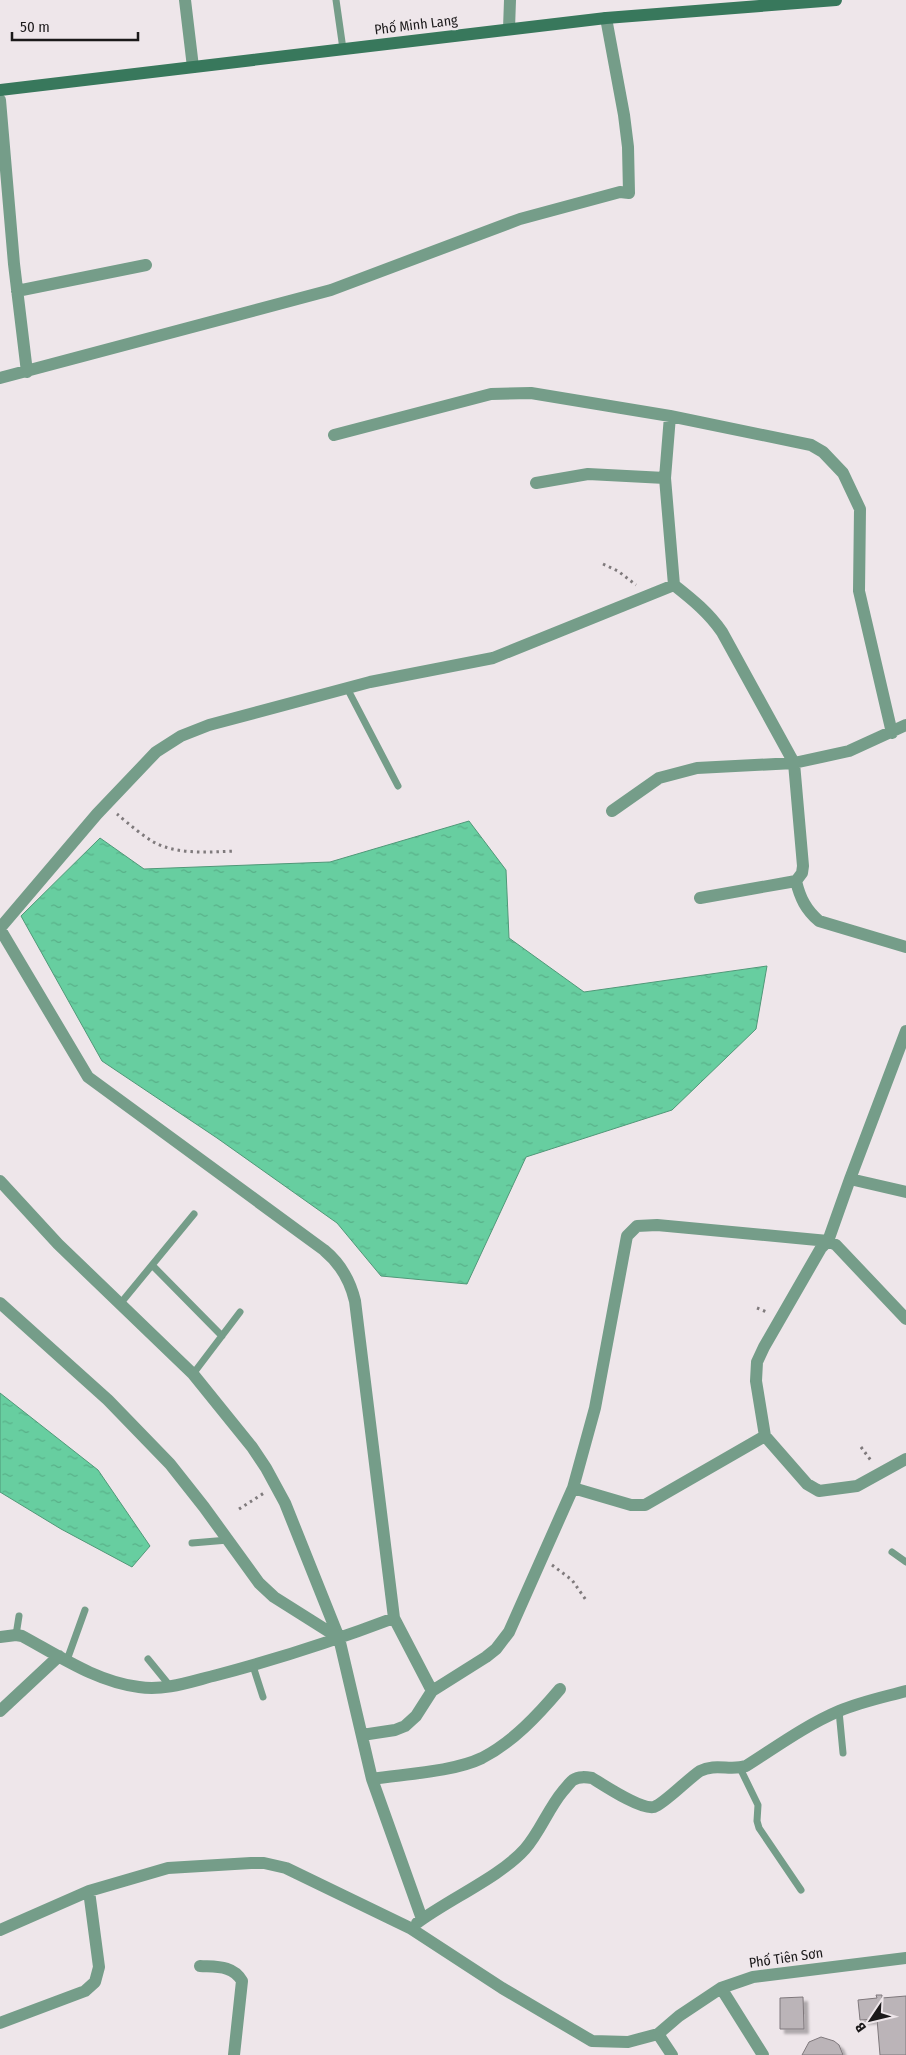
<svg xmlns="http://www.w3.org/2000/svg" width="906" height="2055" font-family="'Fira Sans Condensed',sans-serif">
<defs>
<pattern id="water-ripples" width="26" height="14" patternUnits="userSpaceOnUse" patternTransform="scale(1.25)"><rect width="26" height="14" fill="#67cea0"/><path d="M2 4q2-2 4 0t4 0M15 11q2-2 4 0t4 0" fill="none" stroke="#59b089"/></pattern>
<filter id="shadow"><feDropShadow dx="4.5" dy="4.5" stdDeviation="1" flood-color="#0004"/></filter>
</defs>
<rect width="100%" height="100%" fill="#eee6ea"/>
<path fill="url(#water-ripples)" stroke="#509878" d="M469,821L506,870L509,938L584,992L767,966L756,1029L672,1110L526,1157L467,1284L381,1276L337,1223L217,1138L102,1061L21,916L100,838L144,869L330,862Z
M0,1393L98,1470L150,1546L132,1567L61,1529L0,1492Z"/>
<path fill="#bbb4b8" stroke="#7f787c" filter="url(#shadow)" d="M876,1995H882V1998L906,1996V2055H880L877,2019L860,2020L858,2000L877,1998Z
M803,1997L804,2029H780V1998Z
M821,2037L834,2041L839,2045L843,2055H802L809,2042Z"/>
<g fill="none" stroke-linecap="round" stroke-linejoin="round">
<path stroke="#7f7a7c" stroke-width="3" stroke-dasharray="2.5 4" stroke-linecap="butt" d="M603,564L618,571L636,585
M117,814C129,824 150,843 165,847C188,854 211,852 235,851
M757,1308L769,1313
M861,1447L872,1462
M239,1509L264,1493
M552,1565L572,1580L586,1600"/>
<path stroke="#759d89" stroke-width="7" d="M336,0L343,49
M347,688L398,786
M152,1265L222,1336
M120,1304L194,1214
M193,1374L240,1312
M192,1543L228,1540
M892,1552L906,1562
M16,1635L19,1616
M148,1659L170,1686
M67,1660L85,1610
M253,1666L263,1697
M839,1711L843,1753
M740,1768L758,1805L757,1821L759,1828L801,1890"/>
<path stroke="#759d89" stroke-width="12" d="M185,0L193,67
M509,29L510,0
M0,100L14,264L27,372
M17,291L146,265
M0,378L331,290L520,219L620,192L629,193L628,147L624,115L606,18
M670,416L665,478L674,585C693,600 709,613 722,632L794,763L803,866L802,873L796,881L700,898
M334,435L491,394L531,393L670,416L811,445L823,452L843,473L860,509L859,591L892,733
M536,483L588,474L665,478
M612,811L659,778L697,768L794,763L849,751L906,725
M796,881C800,898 806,910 819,921L906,947
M0,928L97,814L156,752L181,736L209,725L370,682L493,658L674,585
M0,929L88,1077L324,1250C341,1264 350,1280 355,1301L394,1618L432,1691
M906,1031L850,1179L828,1241L821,1248L764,1347L757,1362L756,1381L765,1436L807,1484L819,1491L857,1486L906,1459
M850,1179L906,1192
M0,1181L58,1244L193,1374L252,1447L266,1468L285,1503L339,1638L372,1779L422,1919
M0,1303L108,1400L170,1464L204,1507L259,1583L274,1597L339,1638
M573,1488L631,1505H645L765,1436
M0,1637L16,1635L22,1636C59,1656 97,1682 139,1687C166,1691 192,1681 217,1675C278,1659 336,1640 394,1618
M0,1711L59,1656
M362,1735L395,1730L405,1726L416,1716L432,1691L486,1657L496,1649L509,1632L573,1488L595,1408L627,1236L637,1226L657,1225L828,1241L836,1245L906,1319
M372,1779C404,1774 453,1772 482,1758C513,1742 538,1715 560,1689
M417,1923C449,1899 500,1877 525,1849C540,1832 548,1809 563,1791C566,1788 570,1782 573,1780C579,1776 586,1777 592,1778C605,1786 641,1810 654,1807C664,1804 689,1778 700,1771C715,1763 731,1771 746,1766C776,1747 806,1725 839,1711C860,1702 884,1697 906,1691
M0,1930L89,1891L168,1868L251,1863H264L286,1868L410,1928L502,1988L592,2041L628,2042L658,2034L679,2016L721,1988L753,1977L906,1958
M200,1966C216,1967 233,1965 242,1981L234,2055
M721,1988L763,2055
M0,2023L85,1991L95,1982L99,1967L89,1891
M658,2034L672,2055"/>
<path stroke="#38785c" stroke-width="12" d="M0,90L606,18L836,0"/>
</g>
<g text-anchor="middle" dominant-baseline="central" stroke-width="5" stroke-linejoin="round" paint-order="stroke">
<g font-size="14" fill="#1b191a" stroke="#eee6ea">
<text transform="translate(416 25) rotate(-7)">Phố Minh Lang</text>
<text transform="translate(786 1958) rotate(-8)">Phố Tiên Sơn</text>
</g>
</g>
<g transform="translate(871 2020) rotate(235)" stroke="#eee6ea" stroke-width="4" paint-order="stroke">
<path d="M0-4L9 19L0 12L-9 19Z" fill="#1b191a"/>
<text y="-8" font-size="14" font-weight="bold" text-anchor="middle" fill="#1b191a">B</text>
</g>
<path d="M12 32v8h126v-8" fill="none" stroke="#1b191a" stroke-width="2.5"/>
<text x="20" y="32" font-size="15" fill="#1b191a" stroke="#eee6ea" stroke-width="4" paint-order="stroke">50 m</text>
</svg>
